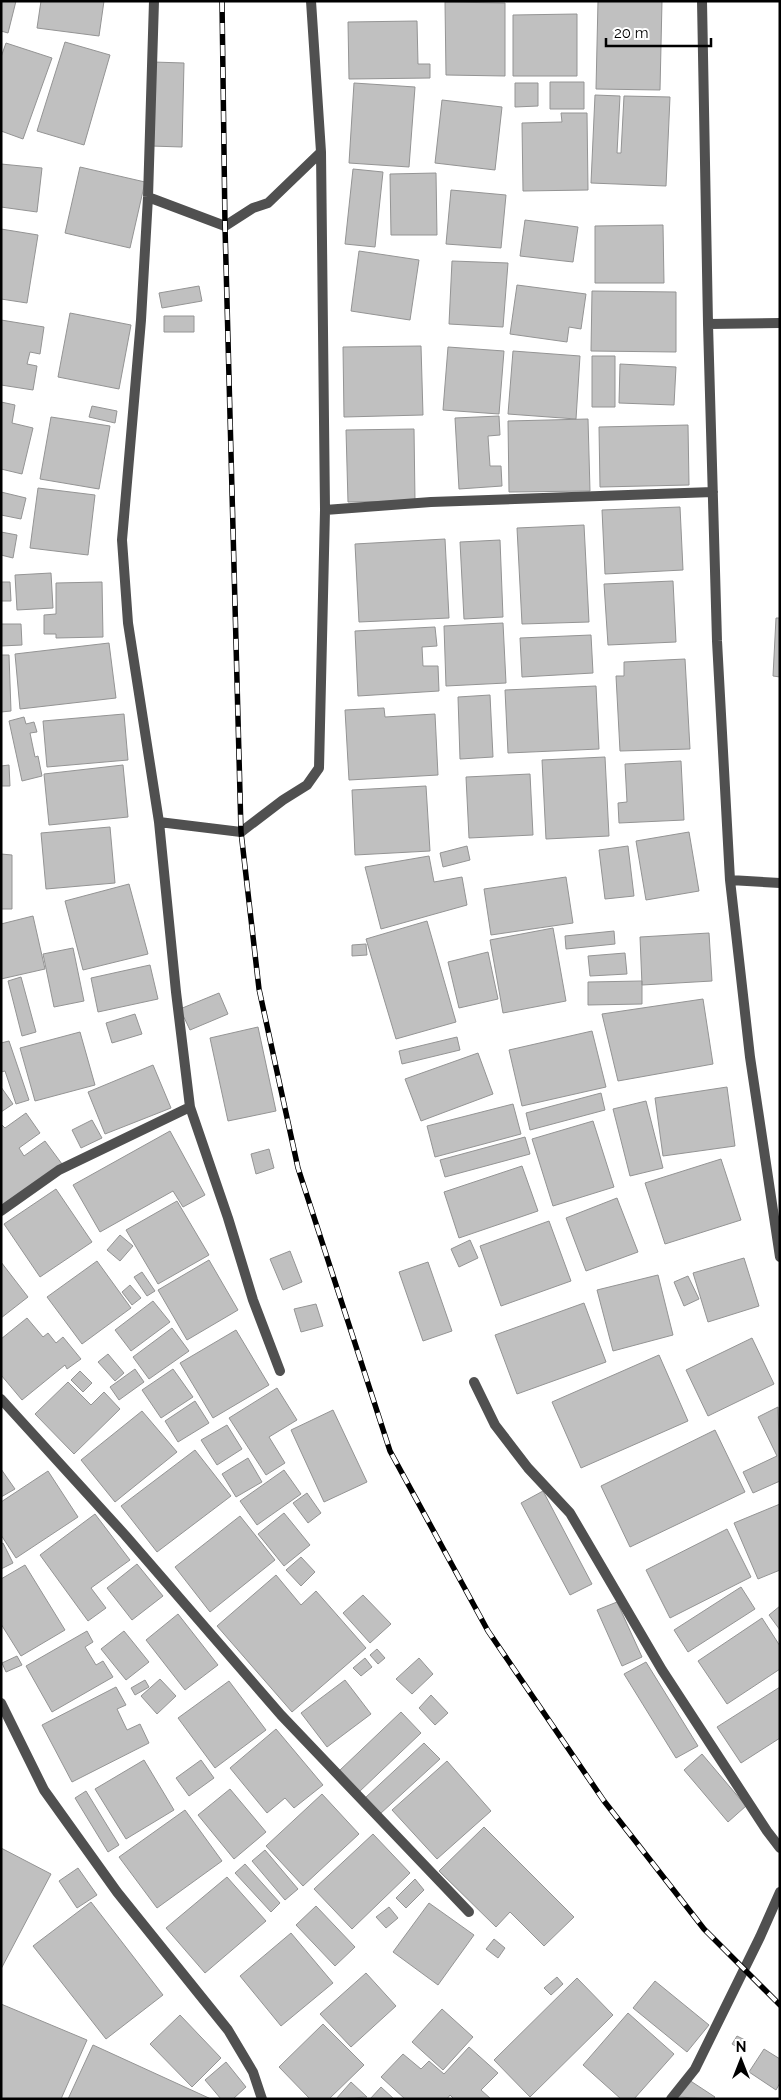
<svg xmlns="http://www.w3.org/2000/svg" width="781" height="2100" font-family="Raleway,sans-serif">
<rect width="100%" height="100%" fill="#fff"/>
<path fill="#c0c0c0" stroke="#949494" d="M1,1H16L8,33L1,31Z
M41,1H104L99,36L37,28Z
M598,1H662L660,90L596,89Z
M445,2L505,3V76L446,75Z
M577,14V76H513V15Z
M417,21L418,64H430V78L349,79L348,22Z
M65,42L110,55L84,145L37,131Z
M6,43L52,58L23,139L1,131V57Z
M153,62L184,63L182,147L151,146Z
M550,82H584V109H550Z
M354,83L415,87L409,167L349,163Z
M515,83H538V106L515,107Z
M595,95L620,96L617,153H621L624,96L670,97L666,186L591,183Z
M442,100L502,107L495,170L435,163Z
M561,113H587L588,190L523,191L522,123L562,122Z
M1,164L42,168L37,212L1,207Z
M80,167L145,182L130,248L65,233Z
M353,169L383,172L375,247L345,244Z
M436,173L437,235H391L390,174Z
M451,190L506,195L501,248L446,244Z
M525,220L578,227L573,262L520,256Z
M663,225L664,283H595V226Z
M1,229L38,235L27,303L1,299Z
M359,251L419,260L410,320L351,311Z
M452,261L508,263L503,327L449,324Z
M517,285L586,294L581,329L569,327L567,342L510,334Z
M199,286L202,301L162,308L159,293Z
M592,291L676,292V352L591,351Z
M70,313L131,325L119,389L58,377Z
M164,316H194V332H164Z
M1,320L44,327L40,354L30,352L27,364L37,366L33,390L1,385Z
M421,346L423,415L344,417L343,347Z
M448,347L504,351L499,414L443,410Z
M513,351L580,356L576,419L508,414Z
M592,356H615V407H592Z
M620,364L676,367L674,405L619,403Z
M1,402L15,405L12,423L33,428L22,474L1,469Z
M92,406L117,411L115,423L89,417Z
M499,416L500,435L488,436L490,466H501L502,486L459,489L455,418Z
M51,417L110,426L99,489L40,479Z
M588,419L590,491L509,492L508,421Z
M688,425L689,485L600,487L599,427Z
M414,429L415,501L348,502L346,430Z
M38,488L95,495L88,555L30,548Z
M1,492L26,498L21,519L1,515Z
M680,507L683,570L605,574L602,510Z
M584,525L589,622L522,624L517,528Z
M1,532L17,535L13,558L1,555Z
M445,539L449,618L359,622L355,544Z
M500,540L503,617L464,619L460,542Z
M51,573L53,608L17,610L15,575Z
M673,581L676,642L608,645L604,584Z
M1,582H10L11,601H1Z
M102,582L103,637L56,638V634H44V615L56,614V583Z
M776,618H780V677L773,676Z
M503,623L506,683L446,686L444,626Z
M1,624H21L22,645L1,646Z
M435,627L437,646L422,647L423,666H438L439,691L358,696L355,631Z
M591,635L593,673L522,677L520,638Z
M109,643L116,698L20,709L15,654Z
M1,655H9L11,711L1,712Z
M685,659L690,749L620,751L616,676H624V662Z
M596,686L599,749L508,753L505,690Z
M490,695L493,757L460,759L458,697Z
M384,708L385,717L435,714L438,775L349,780L345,710Z
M124,714L128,760L47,767L43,721Z
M24,717L26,724L34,722L37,732L30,733L35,757L38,756L42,776L22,781L9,721Z
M605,757L609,836L546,839L542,760Z
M681,761L684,820L619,823L618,803L627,802L625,764Z
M9,765L10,786H1V766Z
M123,765L128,817L49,825L44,774Z
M530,774L533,835L469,838L466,777Z
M426,786L430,851L355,855L352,790Z
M110,827L115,883L46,889L41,833Z
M689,832L699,891L646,900L636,841Z
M467,846L470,860L443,867L440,853Z
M628,846L634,896L605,899L599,850Z
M1,854L12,855V909H1Z
M429,856L434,882L462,877L467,905L381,929L365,867Z
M566,877L573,923L491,935L484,889Z
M129,884L148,954L83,970L65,901Z
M33,916L45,969L1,979V924Z
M427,921L456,1022L396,1039L366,939Z
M553,928L566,1001L503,1013L490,940Z
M614,931L615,944L566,949L565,936Z
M709,933L712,981L642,985L640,937Z
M366,944L367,955L352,956V945Z
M73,948L84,1001L54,1007L43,954Z
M488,952L498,999L459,1008L448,962Z
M625,953L627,974L590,976L588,956Z
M150,965L158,999L98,1012L91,978Z
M21,977L36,1032L22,1036L8,981Z
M642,981V1004L588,1005V982Z
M219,993L228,1014L190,1030L180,1009Z
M703,999L713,1064L618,1081L602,1014Z
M135,1014L142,1034L112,1043L106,1023Z
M258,1027L276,1111L228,1121L210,1038Z
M592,1031L606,1087L522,1106L509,1050Z
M80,1032L95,1085L35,1101L20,1048Z
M457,1037L460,1050L402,1064L399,1051Z
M9,1041L29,1100L16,1104L5,1071L1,1072V1043Z
M478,1053L493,1094L421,1121L405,1079Z
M153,1065L171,1108L105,1134L88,1092Z
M1,1087L13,1104L1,1112Z
M727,1087L735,1146L663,1156L655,1098Z
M601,1093L605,1110L530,1130L526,1113Z
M646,1101L663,1168L630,1176L613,1109Z
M513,1104L521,1134L435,1157L427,1126Z
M26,1113L40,1133L19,1148L24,1156L45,1141L62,1164L1,1206V1124L5,1128Z
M92,1120L102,1138L81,1148L72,1130Z
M593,1121L614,1187L553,1206L532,1139Z
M170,1131L205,1195L183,1207L173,1191L100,1232L73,1185Z
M525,1137L530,1154L445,1177L440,1160Z
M269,1149L274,1168L256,1174L251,1154Z
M721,1159L741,1220L665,1244L645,1183Z
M522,1166L538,1211L459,1238L444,1192Z
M56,1189L92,1242L40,1277L4,1224Z
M617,1198L638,1252L586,1271L566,1218Z
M177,1201L209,1255L158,1284L126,1230Z
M549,1221L571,1281L501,1306L480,1246Z
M120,1235L133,1246L120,1261L107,1250Z
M470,1240L478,1258L459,1267L451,1249Z
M290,1251L302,1282L283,1290L270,1259Z
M744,1258L759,1306L708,1322L693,1273Z
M209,1260L238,1310L187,1340L158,1290Z
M97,1261L131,1308L82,1344L47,1297Z
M1,1262L28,1297L1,1318Z
M428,1262L452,1331L423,1341L399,1272Z
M142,1272L155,1291L147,1296L134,1277Z
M658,1275L673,1335L613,1351L597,1290Z
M688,1276L699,1299L684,1306L674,1282Z
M130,1285L141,1298L132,1305L122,1292Z
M153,1301L170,1322L131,1351L115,1330Z
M584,1303L606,1362L517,1394L495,1335Z
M316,1304L323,1326L301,1332L294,1309Z
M27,1318L43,1337L48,1333L56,1343L63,1337L81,1359L67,1369L65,1365L22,1400L1,1375V1339Z
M172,1328L189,1351L149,1379L133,1357Z
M236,1330L269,1385L213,1418L180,1363Z
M752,1338L774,1384L708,1416L686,1370Z
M108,1354L124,1373L115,1381L98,1362Z
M659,1355L688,1421L581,1468L552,1402Z
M135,1369L144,1382L119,1400L110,1387Z
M173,1369L193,1397L161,1418L142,1390Z
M80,1371L92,1383L83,1392L71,1380Z
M68,1382L91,1405L104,1392L120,1409L74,1454L35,1414Z
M277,1388L297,1420L269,1437L285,1463L266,1475L229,1418Z
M195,1401L209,1423L178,1442L165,1421Z
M778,1407L780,1481L753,1493L743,1472L777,1456L758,1417Z
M333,1410L367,1482L324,1502L291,1430Z
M142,1411L177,1452L115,1502L81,1460Z
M227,1425L242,1449L217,1465L201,1440Z
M715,1430L745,1492L630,1547L601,1486Z
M195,1450L231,1496L157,1552L121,1506Z
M248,1458L262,1482L236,1497L222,1474Z
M1,1469L15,1489L1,1497Z
M284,1470L301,1494L257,1525L240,1501Z
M48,1471L78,1517L16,1558L1,1535V1502Z
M543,1491L592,1584L570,1595L521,1503Z
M307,1493L321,1513L308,1523L293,1503Z
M780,1504V1570L758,1579L734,1523Z
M284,1513L310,1545L284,1566L258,1534Z
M95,1514L130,1560L91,1588L106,1608L88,1621L40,1555Z
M240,1516L275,1560L210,1612L175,1567Z
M727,1529L751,1577L670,1618L646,1570Z
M3,1543L13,1563L1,1569V1544Z
M301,1557L315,1572L301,1586L286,1570Z
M137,1564L163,1596L132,1620L107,1588Z
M25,1565L65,1630L21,1656L1,1624V1579Z
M276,1575L301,1605L316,1591L366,1648L292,1712L217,1626Z
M741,1587L755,1609L688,1652L674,1630Z
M363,1595L391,1624L370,1643L343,1613Z
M617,1602L642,1657L622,1666L597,1610Z
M780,1606V1630L769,1615Z
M178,1614L218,1665L185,1690L146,1640Z
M762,1618L780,1646V1669L727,1704L698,1661Z
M87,1631L93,1642L85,1647L96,1665L103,1661L113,1677L52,1712L26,1666Z
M124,1631L149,1662L126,1680L101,1649Z
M377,1649L385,1658L378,1664L370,1655Z
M17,1656L22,1665L6,1672L2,1663Z
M365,1658L372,1667L361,1676L353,1668Z
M419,1658L433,1674L412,1694L396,1679Z
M646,1662L698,1746L676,1758L624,1674Z
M160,1679L176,1696L157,1714L141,1696Z
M145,1680L149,1687L135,1695L131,1688Z
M345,1680L371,1714L327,1747L301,1713Z
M229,1681L266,1730L215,1768L178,1718Z
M116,1687L126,1705L117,1709L127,1730L140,1724L149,1743L72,1782L42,1725Z
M780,1687V1738L741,1763L717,1727Z
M431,1695L448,1713L435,1725L419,1708Z
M401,1712L421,1733L359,1792L339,1771Z
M276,1729L323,1785L294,1808L285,1798L267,1813L230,1768Z
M424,1743L440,1759L380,1814L365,1798Z
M702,1754L746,1806L728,1822L684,1770Z
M144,1760L174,1810L126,1839L95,1789Z
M201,1760L214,1778L189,1796L176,1778Z
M447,1761L491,1811L437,1859L392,1810Z
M230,1789L266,1832L234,1859L198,1815Z
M86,1791L119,1845L108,1852L75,1798Z
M322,1794L359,1834L303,1886L266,1846Z
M185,1810L222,1861L157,1908L119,1857Z
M484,1827L574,1917L544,1946L510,1912L496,1927L439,1871Z
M373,1834L410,1873L352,1929L314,1889Z
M1,1848L51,1874L1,1969Z
M265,1850L298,1889L285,1900L252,1861Z
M245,1864L280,1903L271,1912L235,1873Z
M78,1868L97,1895L77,1908L59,1881Z
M227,1877L266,1921L205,1973L166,1928Z
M415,1879L424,1890L406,1908L396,1898Z
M91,1902L163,1995L106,2039L33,1946Z
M429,1903L474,1935L438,1985L393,1952Z
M316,1906L355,1947L335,1966L296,1925Z
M389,1907L398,1918L386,1928L376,1917Z
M291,1933L333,1983L281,2026L240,1976Z
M494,1939L505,1948L498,1958L486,1949Z
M366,1973L396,2006L351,2047L320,2014Z
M557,1977L563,1984L551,1995L544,1988Z
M577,1978L613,2015L530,2097L494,2060Z
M655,1981L709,2025L687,2052L633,2008Z
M1,2004L87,2040L61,2099H1Z
M442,2009L473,2037L443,2070L412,2042Z
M628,2013L674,2054L634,2099H621L583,2065Z
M180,2015L221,2058L192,2087L150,2044Z
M323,2024L364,2065L329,2099H310L279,2067Z
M737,2036L747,2041L742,2050L732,2044Z
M93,2045L211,2099H68Z
M469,2047L498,2073L481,2090L491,2099H454L450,2095L447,2099H405L381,2077L403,2054L421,2069L429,2061L444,2074Z
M764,2049L780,2059V2083L776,2090L749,2072Z
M226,2062L246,2087L233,2099H221L205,2080Z
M689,2080L715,2097L713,2099L678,2097Z
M351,2082L367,2097L336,2099Z
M381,2087L394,2099H370Z"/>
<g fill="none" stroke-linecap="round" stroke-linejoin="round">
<path stroke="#505050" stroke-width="10" d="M154,1L148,197L141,320L122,540L128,623L159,822L176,992L190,1107L228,1218L253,1300L280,1371
M702,1L708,324L717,641L730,880L750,1057L780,1257
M148,197L225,226L253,208L268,203L321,152
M708,324L780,323
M325,510L431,502L713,492
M159,822L241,832L283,800L307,785L319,768L325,510L321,152L311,1
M730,880L780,883
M1,1211L59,1170L190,1107
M474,1382L495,1425L528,1468L570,1513L662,1670L767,1831L780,1848
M1,1399L125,1535L281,1715L469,1912
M1,1703L44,1790L117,1892L228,2030L253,2072L262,2099
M671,2099L695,2069L760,1937L780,1892"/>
<defs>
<path id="rail" d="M222,1L225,226L241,832L259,989L298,1168L390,1451L488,1631L604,1801L704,1929L780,2005"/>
</defs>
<use href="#rail" stroke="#000" stroke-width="5.5"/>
<use href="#rail" stroke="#fff" stroke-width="4" stroke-dasharray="11" stroke-linecap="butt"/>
</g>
<rect width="781" height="2100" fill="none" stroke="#000000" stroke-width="5"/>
<g transform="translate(741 2060)" stroke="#ffffff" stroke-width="4" paint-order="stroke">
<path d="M0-4L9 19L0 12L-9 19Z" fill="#000000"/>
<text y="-8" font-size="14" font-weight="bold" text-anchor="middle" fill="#000000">N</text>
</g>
<path d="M606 38v8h105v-8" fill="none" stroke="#000000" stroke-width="2.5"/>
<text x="614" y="38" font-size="15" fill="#000000" stroke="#ffffff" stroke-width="4" paint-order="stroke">20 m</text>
</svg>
